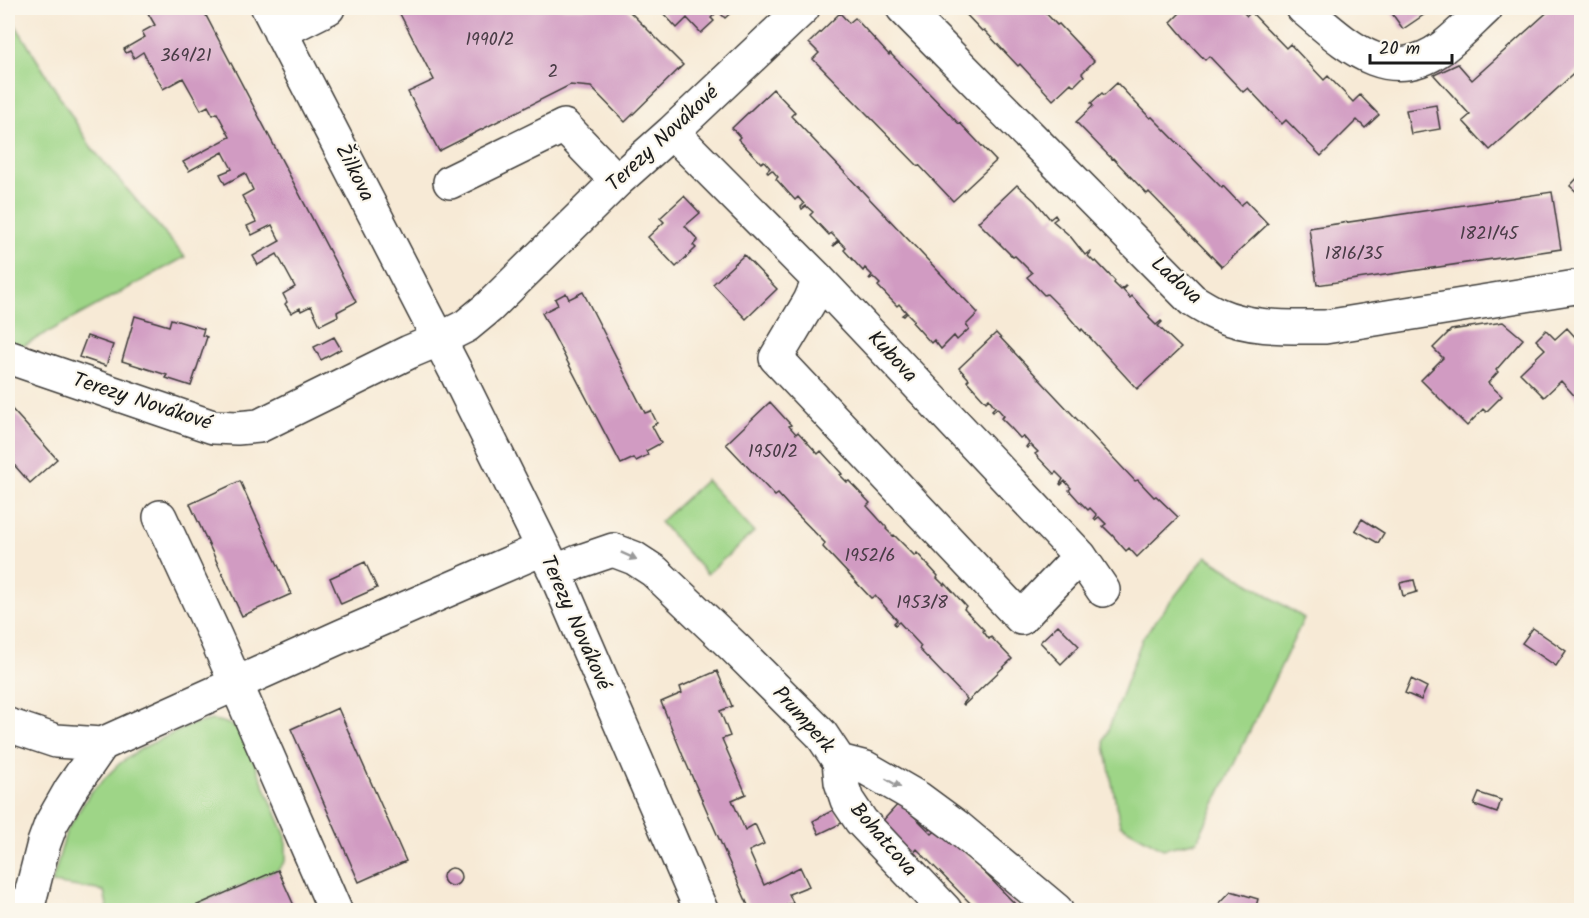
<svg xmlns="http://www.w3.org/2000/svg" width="1589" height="918" font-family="Kalam,sans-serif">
<rect width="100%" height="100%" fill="#fbf7ec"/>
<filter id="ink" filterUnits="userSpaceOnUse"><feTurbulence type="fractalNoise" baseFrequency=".0167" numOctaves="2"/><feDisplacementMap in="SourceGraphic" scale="12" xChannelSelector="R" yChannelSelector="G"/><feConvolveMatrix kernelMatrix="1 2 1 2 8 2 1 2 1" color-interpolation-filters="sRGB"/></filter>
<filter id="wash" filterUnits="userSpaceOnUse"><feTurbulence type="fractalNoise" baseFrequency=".008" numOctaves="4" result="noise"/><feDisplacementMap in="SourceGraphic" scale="24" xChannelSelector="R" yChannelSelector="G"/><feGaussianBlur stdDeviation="1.35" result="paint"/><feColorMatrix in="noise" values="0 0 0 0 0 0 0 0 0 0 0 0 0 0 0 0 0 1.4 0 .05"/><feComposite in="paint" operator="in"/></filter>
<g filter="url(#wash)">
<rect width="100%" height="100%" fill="#f7ead6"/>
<path fill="#9ed587" stroke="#5d7852" stroke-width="1.5" d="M8,13L91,147L185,257L23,346L8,341Z
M706,480L754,532L707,574L660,522Z
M1206,556L1304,618L1197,841L1163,849L1120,825L1104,741L1143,637Z
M212,720C225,722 232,724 242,733L286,837V860L278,870L186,910H108L104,891L52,883L66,832L90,793L119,764L142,748L193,724Z"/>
<g id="blocks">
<path fill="#d19bc2" d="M145,8H202L356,302L337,312L338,316L320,325L311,306L301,311L300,308L291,313L285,304L287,302L283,294L295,287L277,254L258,265L253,256L280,241L272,225L252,235L247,226L256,222L242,196L253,190L245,173L225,184L220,174L232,169L223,152L189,171L183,162L230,137L217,113L213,115L208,106L201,110L183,78L163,89L143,52L134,58L130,51L126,53L124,49L145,37L142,32L155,25Z
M397,8H626L683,65L625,122L591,87L570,85L439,151L408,92L434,80Z
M664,8H736L725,18L718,11L711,18L714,21L701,33L687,18L677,28L661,11Z
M960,8H1041L1057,25L1059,24L1094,61L1082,73L1084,76L1074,86L1071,83L1053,100L1020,64L1018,66L984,30L982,31Z
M1185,8H1239L1247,16L1251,12L1286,48L1290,44L1324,80L1328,76L1353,102L1360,95L1379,115L1365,128L1357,120L1321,156L1286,120L1282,124L1248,88L1243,92L1209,56L1205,60L1187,41L1171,22Z
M1388,8H1434L1403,29Z
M1552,8H1581V67L1490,150L1463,121L1470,115L1434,75L1458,64L1472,80Z
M840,13L849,23L855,18L889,55L890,53L959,124L960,123L996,161L953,201L919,165L918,166L813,59L819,53L809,43Z
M1117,83L1150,118L1152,117L1222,188L1223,186L1241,205L1246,201L1268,224L1222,267L1149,192L1147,194L1113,158L1112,159L1076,122L1093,106L1091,103L1102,93L1104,95Z
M773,89L795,112L791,116L978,313L966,325L969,329L957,340L954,336L941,349L934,340L931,343L912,322L914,320L907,313L904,316L902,315L906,312L899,304L897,306L878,286L880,284L873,277L870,280L869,279L872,275L865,268L863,271L844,250L846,248L839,241L834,246L833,245L838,240L831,233L829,235L810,215L813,212L806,206L802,209L801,207L804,204L798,197L795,200L776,179L778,177L772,170L768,173L767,171L770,168L764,161L761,163L738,139L740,137L732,128Z
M1436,105L1440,129L1411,134L1406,110Z
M1581,174V196L1570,186Z
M1017,185L1035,201L1050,219L1055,215L1057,218L1053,221L1070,236L1085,255L1090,251L1091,252L1088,256L1094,262L1096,261L1115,281L1114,283L1121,290L1125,286L1126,287L1123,290L1130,298L1132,296L1150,316L1149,318L1156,325L1161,321L1162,322L1158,326L1181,348L1137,389L1082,329L1081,331L1064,311L1047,294L1044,295L1027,277L1032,273L1015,256L1013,257L978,222Z
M1552,192L1561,249L1317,285L1309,228Z
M684,196L700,213L685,226L698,240L693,245L696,248L676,267L648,237L664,222L660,218Z
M744,255L777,289L746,319L713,284Z
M583,292L645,413L651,411L657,423L652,426L661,443L646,451L648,455L636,461L634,458L621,464L542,313L558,305L555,299L566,293L569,299Z
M135,316L169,326L171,319L204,329L202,335L207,337L191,386L166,378L167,375L122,361Z
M1503,322L1523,339L1496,370L1498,372L1488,383L1502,396L1486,412L1483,409L1467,426L1421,380L1443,358L1433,348L1451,330Z
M1567,328L1576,338L1581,333V403L1561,381L1544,397L1520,373L1545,349L1536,340L1546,330L1555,339Z
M996,333L1135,481L1138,480L1154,497L1156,496L1178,517L1137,557L1129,548L1126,551L1113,536L1103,526L1106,524L1099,517L1095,520L1094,519L1097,515L1090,508L1088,510L1078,500L1069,490L1071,488L1065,481L1061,485L1060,484L1063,479L1056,472L1054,474L1035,454L1038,452L1031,445L1027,448L1026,447L1029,443L1023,436L1020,438L1011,428L1001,418L1004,416L997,408L993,412L992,410L995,407L989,399L986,402L967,381L969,379L959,368Z
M87,336L113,345L106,366L79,357Z
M334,337L341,349L321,360L314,347Z
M770,402L791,425L789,426L796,434L798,432L818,454L821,451L842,474L840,475L847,482L849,481L870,503L867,506L887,528L886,529L893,536L894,535L915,556L917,553L938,576L937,578L944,585L945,583L966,606L964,609L984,630L983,631L989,639L991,637L1012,659L964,705L963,704L967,699L919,649L921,646L899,622L895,625L894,623L897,620L875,596L871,598L823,547L825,543L788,505L778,494L775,496L726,444Z
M8,405L57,459L30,483L8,458Z
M240,481L291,594L242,616L190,504Z
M1362,519L1384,533L1378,543L1355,530Z
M365,562L377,588L341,604L330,578Z
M1414,580L1417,592L1403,596L1400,583Z
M1058,625L1079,646L1061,664L1040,642Z
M1533,628L1566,651L1556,666L1522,643Z
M717,671L732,706L720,711L730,736L722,739L746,794L732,800L745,830L755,824L764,844L749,851L764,885L800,867L809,886L789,894L793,903L787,905L789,910H750L683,756L661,702L682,693L680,687Z
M1411,679L1427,687L1421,700L1405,693Z
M338,708L406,861L359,882L291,729Z
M1479,793L1501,800L1497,813L1474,805Z
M900,802L932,834L940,827L1018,907L1014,910H977L917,849L910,857L878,826Z
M835,809L842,823L819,834L813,821Z
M443 877a9 9 0 1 1 18 0a9 9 0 1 1-18 0Z
M278,870L296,910H186Z
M1231,891L1258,899L1255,910H1213Z"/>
</g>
</g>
<g filter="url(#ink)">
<use href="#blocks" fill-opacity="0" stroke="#3d3b38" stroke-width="1.5"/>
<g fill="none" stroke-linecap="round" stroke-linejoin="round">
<defs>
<path id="minor" d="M268,8L457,374L555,572L701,910
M903,8L1192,300C1200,305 1208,310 1217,314C1251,329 1289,327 1325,327L1582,286
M1303,8C1344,42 1386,88 1442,48C1458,36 1472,21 1486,8
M280,32L328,8
M672,132L819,280L1080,556L1103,590
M450,182L564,126L617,181
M819,280L810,301L776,358L1021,618L1080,556
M8,357L213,427L237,428L259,426L409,352L440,339L466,326L489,307L617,181L672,132L803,8
M160,517L216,638L335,910
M555,572L578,562L613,550L634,558L654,571L735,648L821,734L839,761L866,768L918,798L956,826L1056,910
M8,725L56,741L102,744
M839,761L841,782L847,800L861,821L945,910
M27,910L44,843L51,824L71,789L102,744L342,636L542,549"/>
</defs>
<use href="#minor" stroke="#3d3b38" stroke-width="36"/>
<use href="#minor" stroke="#fff" stroke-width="33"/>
</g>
<defs><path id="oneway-solid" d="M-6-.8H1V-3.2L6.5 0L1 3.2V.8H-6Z" transform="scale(1.5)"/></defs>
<g fill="#999">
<use href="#oneway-solid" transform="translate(629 556) rotate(24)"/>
<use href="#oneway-solid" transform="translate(893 783) rotate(30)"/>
</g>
</g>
<g text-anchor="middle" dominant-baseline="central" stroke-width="4.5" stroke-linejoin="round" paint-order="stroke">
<g font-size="18" fill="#493c46">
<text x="490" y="40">1990/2</text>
<text x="186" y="56">369/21</text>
<text x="553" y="72">2</text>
<text x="1489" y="234">1821/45</text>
<text x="1354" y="254">1816/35</text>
<text x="773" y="452">1950/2</text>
<text x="870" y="556">1952/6</text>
<text x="922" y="603">1953/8</text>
</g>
<g font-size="21" fill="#1c1c1c" stroke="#fbf7ec">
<text transform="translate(663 139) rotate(-43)">Terezy Novákové</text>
<text transform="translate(354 173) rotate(63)">Žilkova</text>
<text transform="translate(1176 281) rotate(42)">Ladova</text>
<text transform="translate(892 357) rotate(47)">Kubova</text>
<text transform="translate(142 402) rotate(18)">Terezy Novákové</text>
<text transform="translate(575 623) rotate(66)">Terezy Novákové</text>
<text transform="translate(803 720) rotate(48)">Prumperk</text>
<text transform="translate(883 840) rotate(49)">Bohatcova</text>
</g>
</g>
<rect width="1589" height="918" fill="none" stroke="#fbf7ec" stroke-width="30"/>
<path d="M1370 54v9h82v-9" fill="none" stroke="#1c1c1c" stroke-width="3"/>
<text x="1379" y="54" font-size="18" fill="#1c1c1c" stroke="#fbf7ec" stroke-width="4.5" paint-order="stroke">20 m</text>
</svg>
